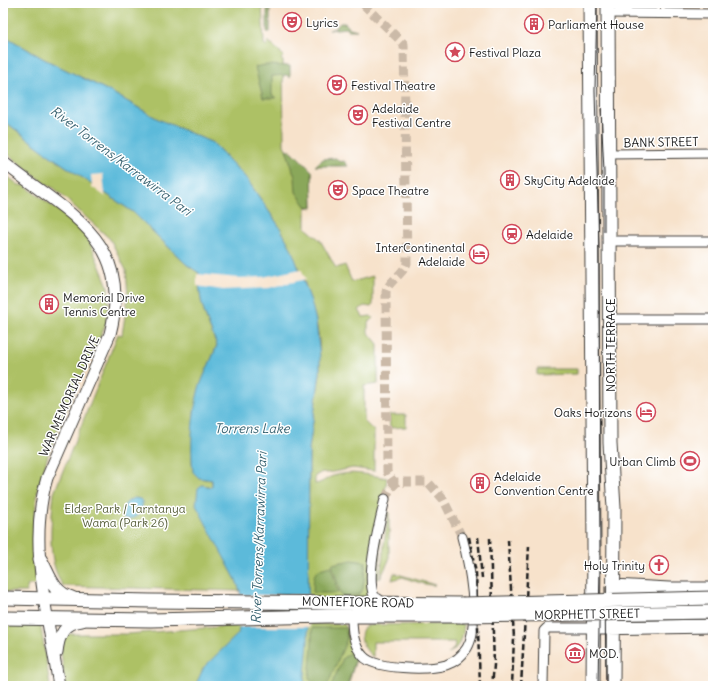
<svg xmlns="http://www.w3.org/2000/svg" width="716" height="689" font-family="Delius,sans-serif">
<rect width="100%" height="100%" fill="#fff"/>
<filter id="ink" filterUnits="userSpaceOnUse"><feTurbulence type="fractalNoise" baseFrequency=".025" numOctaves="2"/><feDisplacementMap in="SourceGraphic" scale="8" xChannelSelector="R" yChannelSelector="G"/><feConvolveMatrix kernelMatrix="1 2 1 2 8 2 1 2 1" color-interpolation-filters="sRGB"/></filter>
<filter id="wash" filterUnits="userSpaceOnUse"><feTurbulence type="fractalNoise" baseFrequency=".012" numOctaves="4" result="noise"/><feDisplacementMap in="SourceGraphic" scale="16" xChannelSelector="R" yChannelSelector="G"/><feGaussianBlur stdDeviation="0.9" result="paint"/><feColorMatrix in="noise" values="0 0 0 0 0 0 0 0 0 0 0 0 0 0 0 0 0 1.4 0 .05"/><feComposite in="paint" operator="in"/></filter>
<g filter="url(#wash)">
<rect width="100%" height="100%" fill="#f7e2cb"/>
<path fill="#adc165" stroke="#646e40" d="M3,3H262L264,44L267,46L268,41L284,56L281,59L283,61L284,145L286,149L293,152L312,171L313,208L306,207V228L320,240L336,268L345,265L352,282L373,276V305L371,307L364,306L359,310L363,317L371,316L373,318L368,323V332L378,344V384L364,386V421L374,431V471L353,468L328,473L322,472L315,476V484C323,483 326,478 333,476C351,470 369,475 387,478L370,589L365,599L308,602L309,449L320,373L319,339L316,321L303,277L279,226L246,178L213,143L158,119L111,92L44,59L3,35Z
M3,120L49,155L133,212L186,264L199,273C198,302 206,318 217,345L200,387L194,413L192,463L199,478L212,480V487L202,485L240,591L63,586C46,560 51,523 54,493L118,334L122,335L128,296L126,270L110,239L54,188L47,185L3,150Z
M3,173L19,185L25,186L43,199L85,231L108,286L109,299L106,324L63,417L48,455L38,490L34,520L36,585H28L26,592H3Z
M537,369H577V374L537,375Z
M389,415H406V427L390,428Z
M388,512H389V560L380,579Z
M379,540H381L378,579H375Z
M394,573L435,585C428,586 410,580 403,577L392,580Z
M3,623L38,624L39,627H41L50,686H3Z
M256,624H344L347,628L348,638L356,659L348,686H65L61,651L64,634H127Z
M464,624C463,639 461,645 448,654L454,648L455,642H373V657C364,650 355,633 367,625Z"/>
<path fill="#8aa75a" stroke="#53623b" d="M267,9L270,10V32H267Z
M340,23H345L350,28L357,30H348L346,28L329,30L335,28Z
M265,65L290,66V78L287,75L272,76V95L276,98H263L255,67Z
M286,149L293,152L312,171L313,208L306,206L296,192L295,177Z
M336,158L340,162L344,161L348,166H315L323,159Z
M352,560L366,562L363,589L358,595L341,596L332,564Z
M331,566L338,593H313C314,575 311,570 331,566Z
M312,628H346L347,639L327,686H320L309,678L312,647Z
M350,653L355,656C355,666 349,676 347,686H331L343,658Z"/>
<path fill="#5bbada" stroke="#3c6b7b" d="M3,35L44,59L111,92L158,119L213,143L246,178L279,226L291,248L311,301L316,321L320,357V373L309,449L308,641L304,686H195L204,667L238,634L242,613L240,591L236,580L196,505L198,488L202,485L212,487V480L199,478L193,472C190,445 192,415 199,388C204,374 212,359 217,345C206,318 198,302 199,273L186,264L133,212L49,155L3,120Z
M134,498L141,499C146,511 135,521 124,519L121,515C122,507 126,501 134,498Z"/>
<path fill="#f7e2cb" d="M103,174L105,195L106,197L92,187L91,175Z
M301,269L306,279L269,288L223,290L197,286V274L238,278L263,277Z
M238,595H310V627H237L240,613Z"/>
</g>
<g filter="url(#ink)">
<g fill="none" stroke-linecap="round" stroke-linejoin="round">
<path stroke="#cbbaa8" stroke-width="9" stroke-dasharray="9 4.5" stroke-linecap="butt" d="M365,3V6L404,44L407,263C403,275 389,280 386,292L387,472L395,484
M385,499L390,489L397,482H428L443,499L462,537"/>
<defs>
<path id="minor" d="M608,13L713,14
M609,154L713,153
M610,241H713
M610,319H713
M383,602L374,596C365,575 380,522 385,499
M352,616C352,630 353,645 363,656C375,670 429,670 446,665C455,662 462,656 467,648C481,625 469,562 462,537
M543,686L544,631L547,628H593"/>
<path id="tertiary" d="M3,162C65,213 135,238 110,334L47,478C27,545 49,619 59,686
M57,652C59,635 64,623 82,621"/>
<path id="secondary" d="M590,3L594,548L593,686
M608,3L610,443L614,508L613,686
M40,559C49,574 52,593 72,598
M614,586L669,589H713
M3,598L151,601L462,604
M3,618L151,620L328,616H462
M593,628L713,626"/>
</defs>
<use href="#minor" stroke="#3d3a36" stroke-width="11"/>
<use href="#tertiary" stroke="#3d3a36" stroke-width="13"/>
<use href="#secondary" stroke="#3d3a36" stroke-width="15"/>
<use href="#minor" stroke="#fff" stroke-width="9"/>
<use href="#tertiary" stroke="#fff" stroke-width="11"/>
<use href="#secondary" stroke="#fff" stroke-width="13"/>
<path stroke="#1c1c1c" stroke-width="1" d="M597,3L595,90L599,251L600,567L598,686
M601,109L604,172V231
M605,587L606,686"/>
<path stroke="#1c1c1c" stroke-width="2.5" stroke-dasharray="6 3" stroke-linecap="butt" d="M469,537L476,573L480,686
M478,537L482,578
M490,538L494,665L492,686
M508,540L514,638L512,686
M521,686L529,546"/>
<defs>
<path id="secondary-bridge" d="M462,604L713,598
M462,616L713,612"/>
</defs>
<use href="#secondary-bridge" stroke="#3d3a36" stroke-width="15" stroke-linecap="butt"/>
<use href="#secondary-bridge" stroke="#fff" stroke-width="13"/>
</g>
</g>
<defs>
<symbol id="theatre-ring" viewBox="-11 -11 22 22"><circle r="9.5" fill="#fff" stroke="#d1495b" stroke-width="1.5"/><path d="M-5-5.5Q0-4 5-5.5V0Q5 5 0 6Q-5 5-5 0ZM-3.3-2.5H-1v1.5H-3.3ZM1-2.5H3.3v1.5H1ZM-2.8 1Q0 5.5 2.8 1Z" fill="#d1495b"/></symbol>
<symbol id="building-ring" viewBox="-11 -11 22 22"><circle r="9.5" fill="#fff" stroke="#d1495b" stroke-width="1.5"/><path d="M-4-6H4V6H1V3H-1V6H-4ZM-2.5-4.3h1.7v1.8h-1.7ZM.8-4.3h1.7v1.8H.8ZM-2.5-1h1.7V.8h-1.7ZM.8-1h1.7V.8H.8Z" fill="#d1495b"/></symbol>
<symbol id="sight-ring" viewBox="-11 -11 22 22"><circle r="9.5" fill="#fff" stroke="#d1495b" stroke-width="1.5"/><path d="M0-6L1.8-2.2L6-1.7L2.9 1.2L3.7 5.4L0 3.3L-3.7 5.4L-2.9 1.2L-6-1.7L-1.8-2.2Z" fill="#d1495b"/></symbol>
<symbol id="station-ring" viewBox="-11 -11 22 22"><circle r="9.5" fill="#fff" stroke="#d1495b" stroke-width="1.5"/><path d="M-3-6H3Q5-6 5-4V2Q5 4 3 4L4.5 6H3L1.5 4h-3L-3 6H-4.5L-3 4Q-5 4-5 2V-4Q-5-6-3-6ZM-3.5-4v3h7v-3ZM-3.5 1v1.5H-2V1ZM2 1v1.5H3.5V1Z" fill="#d1495b"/></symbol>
<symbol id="hotel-ring" viewBox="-11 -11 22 22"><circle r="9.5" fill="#fff" stroke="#d1495b" stroke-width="1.5"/><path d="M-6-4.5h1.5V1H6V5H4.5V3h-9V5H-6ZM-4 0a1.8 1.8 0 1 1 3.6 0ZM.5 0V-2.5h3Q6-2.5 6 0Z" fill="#d1495b"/></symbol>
<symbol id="stadium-ring" viewBox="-11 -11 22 22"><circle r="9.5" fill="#fff" stroke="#d1495b" stroke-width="1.5"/><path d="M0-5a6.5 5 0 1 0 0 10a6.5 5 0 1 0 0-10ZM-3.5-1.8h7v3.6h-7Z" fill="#d1495b"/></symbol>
<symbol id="church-ring" viewBox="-11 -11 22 22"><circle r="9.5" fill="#fff" stroke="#d1495b" stroke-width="1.5"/><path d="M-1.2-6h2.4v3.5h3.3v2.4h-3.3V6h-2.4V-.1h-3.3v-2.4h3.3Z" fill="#d1495b"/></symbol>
<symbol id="museum-ring" viewBox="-11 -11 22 22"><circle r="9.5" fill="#fff" stroke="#d1495b" stroke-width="1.5"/><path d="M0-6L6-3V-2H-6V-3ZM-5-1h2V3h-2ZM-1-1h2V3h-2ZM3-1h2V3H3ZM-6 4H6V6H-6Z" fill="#d1495b"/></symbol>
</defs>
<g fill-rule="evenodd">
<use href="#theatre-ring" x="281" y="11" width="22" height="22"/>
<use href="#building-ring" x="523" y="13" width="22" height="22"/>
<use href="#sight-ring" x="444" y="41" width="22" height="22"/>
<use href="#theatre-ring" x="326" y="74" width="22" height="22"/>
<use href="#theatre-ring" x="347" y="104" width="22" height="22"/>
<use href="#building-ring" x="499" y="169" width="22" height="22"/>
<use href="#theatre-ring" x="327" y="179" width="22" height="22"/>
<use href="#station-ring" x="501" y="223" width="22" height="22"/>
<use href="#hotel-ring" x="468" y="243" width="22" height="22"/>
<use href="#building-ring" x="38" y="293" width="22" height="22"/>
<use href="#hotel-ring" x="635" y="401" width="22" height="22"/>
<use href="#stadium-ring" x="679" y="450" width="22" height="22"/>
<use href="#building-ring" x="469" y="472" width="22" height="22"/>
<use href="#church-ring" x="648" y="554" width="22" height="22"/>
<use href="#museum-ring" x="564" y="642" width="22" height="22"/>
</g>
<g text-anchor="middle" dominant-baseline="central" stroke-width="3" stroke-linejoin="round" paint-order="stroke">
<g font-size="12" fill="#1c1c1c" stroke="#fff" text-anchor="start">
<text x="306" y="22">Lyrics</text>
<text x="548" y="24">Parliament House</text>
<text x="469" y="52">Festival Plaza</text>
<text x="351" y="85">Festival Theatre</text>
<text x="372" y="108">Adelaide<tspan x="372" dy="14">Festival Centre</tspan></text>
<text x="524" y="180">SkyCity Adelaide</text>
<text x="352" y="190">Space Theatre</text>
<text x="526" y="234">Adelaide</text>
<text x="465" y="247" text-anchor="end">InterContinental<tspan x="465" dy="14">Adelaide</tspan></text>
<text x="63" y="297">Memorial Drive<tspan x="63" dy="14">Tennis Centre</tspan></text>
<text x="632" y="412" text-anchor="end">Oaks Horizons</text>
<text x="676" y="461" text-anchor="end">Urban Climb</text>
<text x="494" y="476">Adelaide<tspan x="494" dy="14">Convention Centre</tspan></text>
<text x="645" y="565" text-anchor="end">Holy Trinity</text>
<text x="589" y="653">MOD.</text>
</g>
<g font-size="12" fill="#1c1c1c" stroke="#fff">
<text transform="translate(661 142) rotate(-1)">BANK STREET</text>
<text transform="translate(610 345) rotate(-90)">NORTH TERRACE</text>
<text transform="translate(69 396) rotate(-66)">WAR MEMORIAL DRIVE</text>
<text transform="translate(358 602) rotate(1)">MONTEFIORE ROAD</text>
<text transform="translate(587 614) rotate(-1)">MORPHETT STREET</text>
</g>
<g font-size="12" fill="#565e39" stroke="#fff">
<text x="125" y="508">Elder Park / Tarntanya<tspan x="125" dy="14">Wama (Park 26)</tspan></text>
</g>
<g font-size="13" font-style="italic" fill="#386371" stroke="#fff">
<text transform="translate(121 161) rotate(37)">River Torrens/Karrawirra Pari</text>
<text x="252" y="428">Torrens Lake</text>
<text transform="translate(259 538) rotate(-88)">River Torrens/Karrawirra Pari</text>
</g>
</g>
<rect width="716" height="689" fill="none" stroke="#fff" stroke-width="16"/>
</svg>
